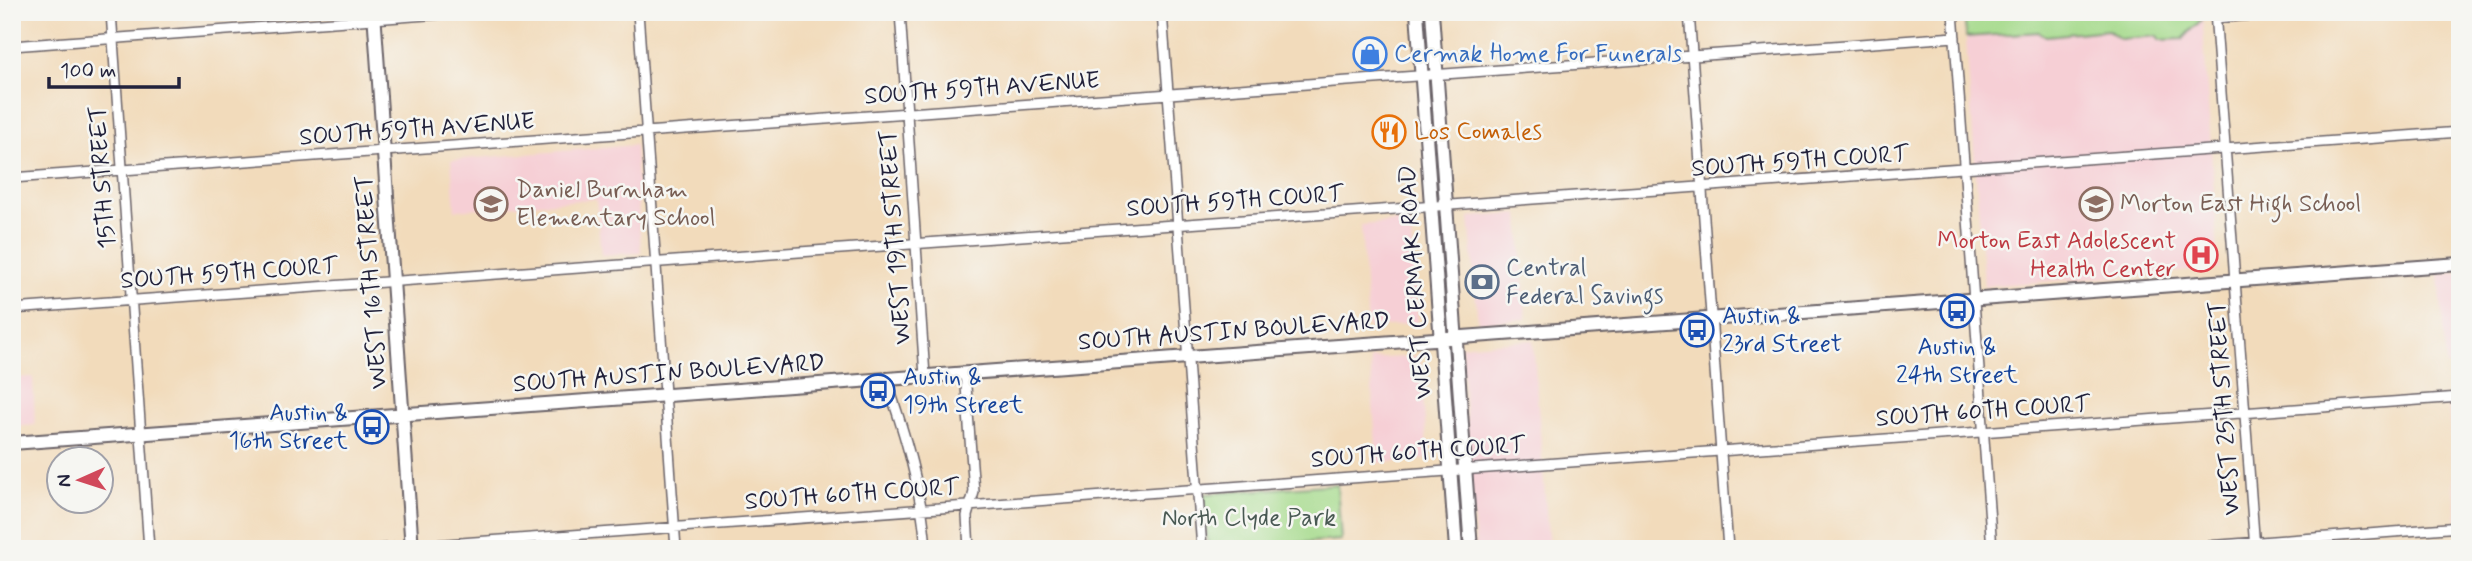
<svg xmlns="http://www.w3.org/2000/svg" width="2472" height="561" font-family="Mynerve,sans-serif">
<rect width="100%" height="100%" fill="#f6f6f2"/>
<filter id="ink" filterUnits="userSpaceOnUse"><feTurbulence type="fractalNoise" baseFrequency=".0143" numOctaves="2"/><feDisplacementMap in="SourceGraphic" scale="14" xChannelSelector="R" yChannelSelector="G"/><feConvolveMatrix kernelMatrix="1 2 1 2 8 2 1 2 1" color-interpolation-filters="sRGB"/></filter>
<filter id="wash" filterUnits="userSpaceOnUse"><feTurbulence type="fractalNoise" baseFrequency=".00686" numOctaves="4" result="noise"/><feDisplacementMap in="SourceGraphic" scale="28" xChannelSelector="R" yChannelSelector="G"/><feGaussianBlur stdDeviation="1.57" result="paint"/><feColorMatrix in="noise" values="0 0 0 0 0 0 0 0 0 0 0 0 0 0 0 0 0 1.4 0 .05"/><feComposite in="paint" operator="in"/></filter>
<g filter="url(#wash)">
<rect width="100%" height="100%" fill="#f2dbbb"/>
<path fill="#f6cfd5" d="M1964,12H2202L2219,269L1984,286Z
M635,145L641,253L601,255L596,199L455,210L451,160Z
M1519,214L1526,319L1478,323L1469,217Z
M1410,221L1418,323L1368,328L1361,225Z
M2460,273V364L2446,366L2439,274Z
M1533,340L1549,549H1476L1461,346Z
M1420,356L1428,459L1377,463L1370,359Z
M33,377L35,425L12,427V378Z
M2460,402V521L2457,522L2448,403Z"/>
<path fill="#a5da8b" stroke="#647e63" stroke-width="2" d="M1964,12H2202V19L2183,39L2159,40L2158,36L2120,39L2108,30L2046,36L2039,32L1966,37Z
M1337,484L1341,540L1208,549L1204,494Z"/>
</g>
<g filter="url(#ink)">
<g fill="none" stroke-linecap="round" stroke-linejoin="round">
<defs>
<path id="street" d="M111,12L149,549
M638,12L676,549
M900,12L925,376
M1162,12L1202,549
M1689,12L1728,549
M1953,12L1992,549
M2215,12L2255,549
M2215,18L2290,12
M12,46L467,12
M12,178L1955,37
M12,309L2460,132
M965,373L974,492L967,516L969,549
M886,379C905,434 922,490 926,549
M379,549L2460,397
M2168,549L2460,527"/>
<path id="secondary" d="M374,12L412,549
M1417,12L1456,549
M1432,12L1471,549
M12,443L2460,264"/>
</defs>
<use href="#street" stroke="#6b6368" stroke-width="12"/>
<use href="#secondary" stroke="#6b6368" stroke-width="16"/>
<use href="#street" stroke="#fff" stroke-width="9"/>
<use href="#secondary" stroke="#fff" stroke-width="12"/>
</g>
</g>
<defs>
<symbol id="shop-ring" viewBox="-11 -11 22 22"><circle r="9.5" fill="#f6f6f2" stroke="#3f7fe0" stroke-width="1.5"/><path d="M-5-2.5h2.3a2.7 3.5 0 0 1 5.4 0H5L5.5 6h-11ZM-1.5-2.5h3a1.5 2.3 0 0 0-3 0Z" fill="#3f7fe0"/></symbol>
<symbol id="restaurant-ring" viewBox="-11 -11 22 22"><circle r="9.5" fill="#f6f6f2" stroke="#e8710a" stroke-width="1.5"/><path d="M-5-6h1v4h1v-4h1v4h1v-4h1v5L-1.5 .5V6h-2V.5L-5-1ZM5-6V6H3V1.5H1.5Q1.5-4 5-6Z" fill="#e8710a"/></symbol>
<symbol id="school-ring" viewBox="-11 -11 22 22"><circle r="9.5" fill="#f6f6f2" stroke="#8d6e63" stroke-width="1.5"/><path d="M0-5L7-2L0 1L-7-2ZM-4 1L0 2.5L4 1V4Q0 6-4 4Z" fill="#8d6e63"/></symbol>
<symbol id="hospital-ring" viewBox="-11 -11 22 22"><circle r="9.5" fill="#f6f6f2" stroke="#e0444e" stroke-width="1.5"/><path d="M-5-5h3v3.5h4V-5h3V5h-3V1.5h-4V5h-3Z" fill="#e0444e"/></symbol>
<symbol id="bank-ring" viewBox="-11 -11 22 22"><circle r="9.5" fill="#f6f6f2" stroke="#5c6f8a" stroke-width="1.5"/><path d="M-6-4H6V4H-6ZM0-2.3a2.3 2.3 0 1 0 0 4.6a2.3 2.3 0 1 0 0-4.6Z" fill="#5c6f8a"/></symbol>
<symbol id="bus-ring" viewBox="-11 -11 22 22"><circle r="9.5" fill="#f6f6f2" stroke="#1a4fb4" stroke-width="1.5"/><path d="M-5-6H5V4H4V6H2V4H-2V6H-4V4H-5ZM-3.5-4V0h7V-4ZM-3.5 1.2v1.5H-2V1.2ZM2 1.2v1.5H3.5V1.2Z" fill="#1a4fb4"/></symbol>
</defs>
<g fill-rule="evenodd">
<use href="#shop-ring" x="1351" y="35" width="38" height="38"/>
<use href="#restaurant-ring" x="1370" y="113" width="38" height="38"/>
<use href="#school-ring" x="472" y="185" width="38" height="38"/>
<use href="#school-ring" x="2077" y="185" width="38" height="38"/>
<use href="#hospital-ring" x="2182" y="236" width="38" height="38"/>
<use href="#bank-ring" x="1463" y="263" width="38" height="38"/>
<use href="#bus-ring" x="1938" y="292" width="38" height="38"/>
<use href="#bus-ring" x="1678" y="311" width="38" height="38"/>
<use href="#bus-ring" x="859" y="372" width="38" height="38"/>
<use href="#bus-ring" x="353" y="408" width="38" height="38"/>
</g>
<g text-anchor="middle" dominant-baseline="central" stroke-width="5" stroke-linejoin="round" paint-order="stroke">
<g font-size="24" fill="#366cbe" stroke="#f6f6f2" text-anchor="start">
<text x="1394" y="54">Cermak Home For Funerals</text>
</g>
<g font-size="24" fill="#22223b" stroke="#f6f6f2">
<text transform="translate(982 89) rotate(-4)">SOUTH 59TH AVENUE</text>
<text transform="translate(417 130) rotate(-4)">SOUTH 59TH AVENUE</text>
<text transform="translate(1800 162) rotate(-4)">SOUTH 59TH COURT</text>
<text transform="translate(103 177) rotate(-94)">15TH STREET</text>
<text transform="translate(1235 202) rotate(-4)">SOUTH 59TH COURT</text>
<text transform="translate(896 237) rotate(-94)">WEST 19TH STREET</text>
<text transform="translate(229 274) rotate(-4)">SOUTH 59TH COURT</text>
<text transform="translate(372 282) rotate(-94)">WEST 16TH STREET</text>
<text transform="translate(1416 282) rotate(-94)">WEST CERMAK ROAD</text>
<text transform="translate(1234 332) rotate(-4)">SOUTH AUSTIN BOULEVARD</text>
<text transform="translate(669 374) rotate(-4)">SOUTH AUSTIN BOULEVARD</text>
<text transform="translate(2225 408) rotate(-94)">WEST 25TH STREET</text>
<text transform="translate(1983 412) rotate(-4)">SOUTH 60TH COURT</text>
<text transform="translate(1418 453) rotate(-4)">SOUTH 60TH COURT</text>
<text transform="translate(852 495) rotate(-4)">SOUTH 60TH COURT</text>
</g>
<g font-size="24" fill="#c56008" stroke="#f6f6f2" text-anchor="start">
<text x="1414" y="132">Los Comales</text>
</g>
<g font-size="24" fill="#785e54" stroke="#f6f6f2" text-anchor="start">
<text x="516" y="190">Daniel Burnham<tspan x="516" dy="28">Elementary School</tspan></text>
<text x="2120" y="204">Morton East High School</text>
</g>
<g font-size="24" fill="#be3a42" stroke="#f6f6f2" text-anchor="end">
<text x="2176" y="241">Morton East Adolescent<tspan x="2176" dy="28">Health Center</tspan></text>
</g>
<g font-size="24" fill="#4e5e75" stroke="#f6f6f2" text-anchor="start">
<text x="1506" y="268">Central<tspan x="1506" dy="28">Federal Savings</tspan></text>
</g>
<g font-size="24" fill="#164399" stroke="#f6f6f2" text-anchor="start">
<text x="1722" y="316">Austin &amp;<tspan x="1722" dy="28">23rd Street</tspan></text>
<text x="1957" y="347" text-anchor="middle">Austin &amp;<tspan x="1957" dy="28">24th Street</tspan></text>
<text x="903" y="377">Austin &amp;<tspan x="903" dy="28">19th Street</tspan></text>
<text x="348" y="413" text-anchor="end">Austin &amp;<tspan x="348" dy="28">16th Street</tspan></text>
</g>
<g font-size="24" fill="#495953" stroke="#f6f6f2">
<text x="1249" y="518">North Clyde Park</text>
</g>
</g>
<rect width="2472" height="561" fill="none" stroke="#f6f6f2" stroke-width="42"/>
<g transform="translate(80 480) rotate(267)"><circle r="33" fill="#f6f6f2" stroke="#a1a1a9" stroke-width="2"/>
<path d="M0-5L12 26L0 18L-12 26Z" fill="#d1495b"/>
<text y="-10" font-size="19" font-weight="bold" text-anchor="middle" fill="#22223b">N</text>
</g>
<path d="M49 77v10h130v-10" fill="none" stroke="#22223b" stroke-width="3.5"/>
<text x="60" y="77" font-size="21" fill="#22223b" stroke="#f6f6f2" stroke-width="5" paint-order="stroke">100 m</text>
</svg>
